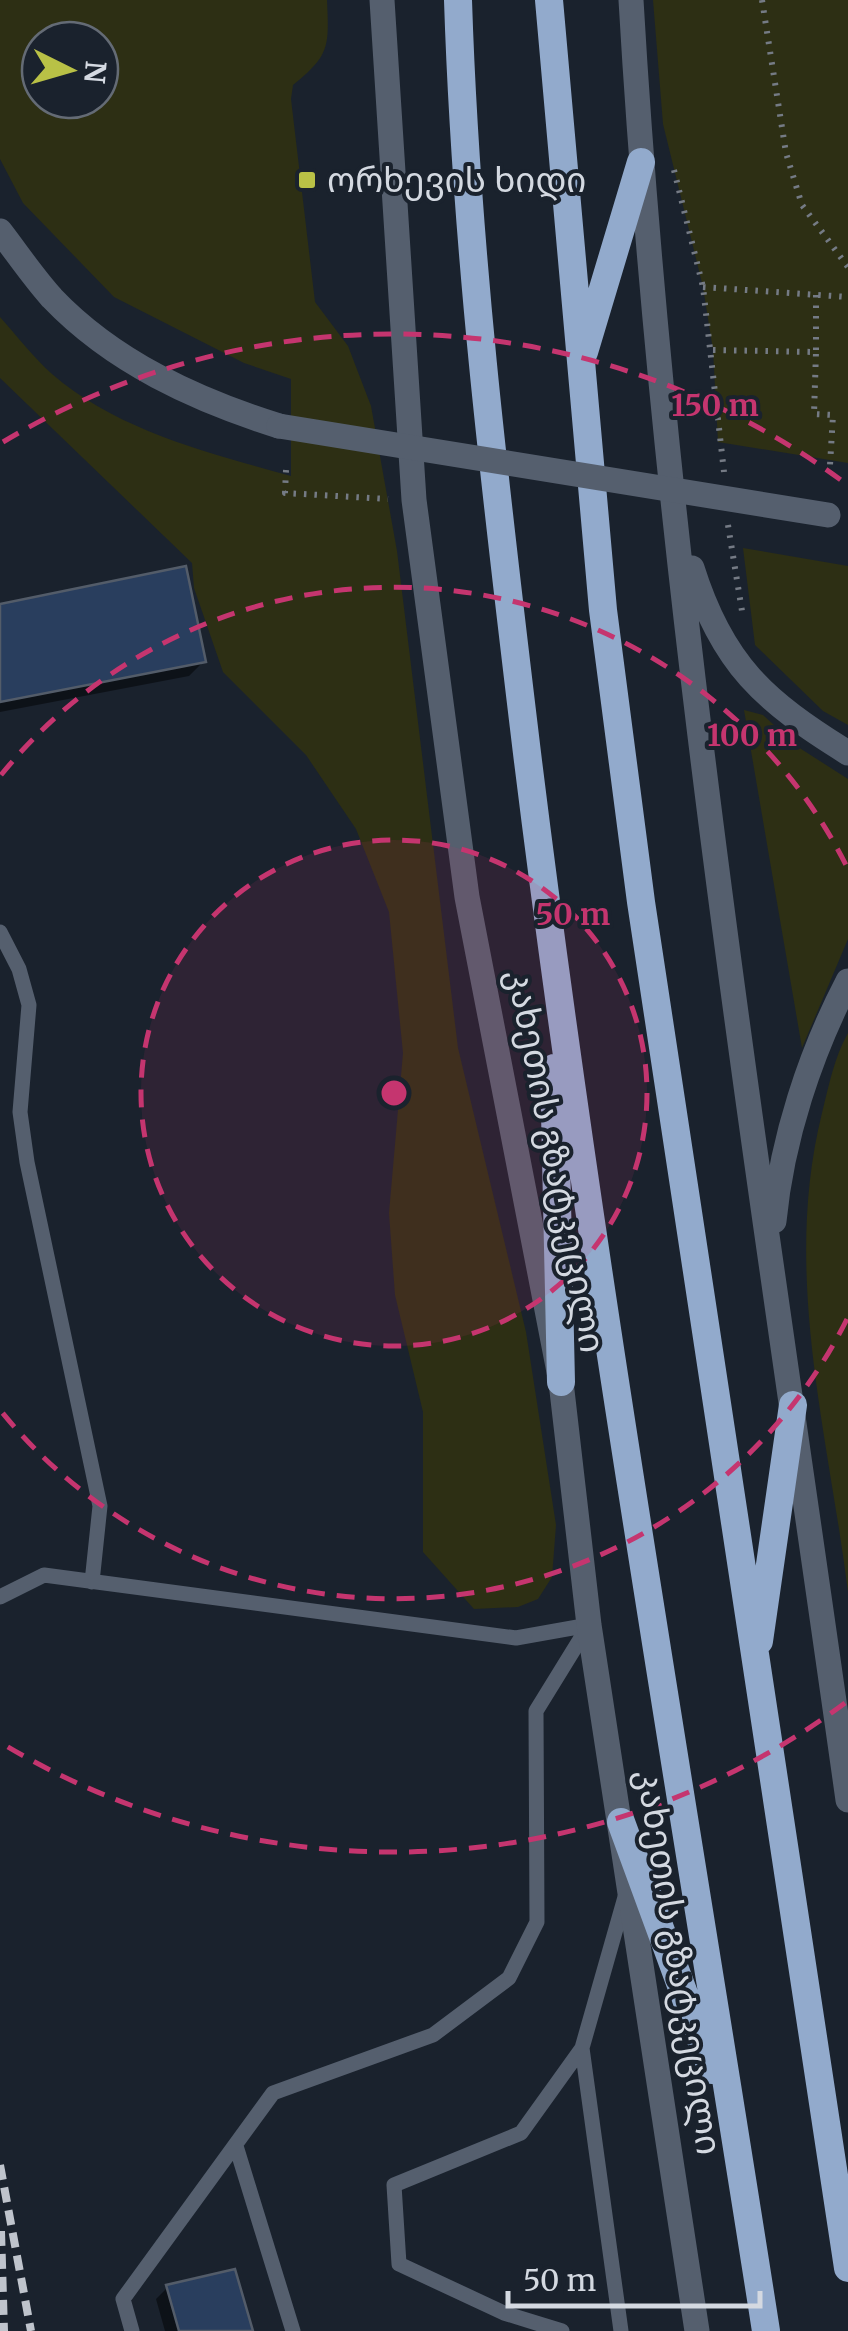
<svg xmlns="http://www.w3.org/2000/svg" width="848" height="2331" font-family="Merriweather,'Noto Sans Georgian',serif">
<rect width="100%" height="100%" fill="#1a222d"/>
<path fill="#2d2f14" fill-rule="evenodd" d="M0,0H327C329,47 330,55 293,85L291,99L315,302L348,346L371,406L397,551L458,1048L526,1332L556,1525L552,1577L538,1599L518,1607L474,1609L423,1552V1412L395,1295L389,1213L403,1053L389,912L356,829L306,755L223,672L194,588L192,563L0,378V317C17,336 33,357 52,374C118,431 209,453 291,476V379L244,363L114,297L23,203L0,159ZM40,40H100V100H40Z
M653,0H848V463L718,442L713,350L703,287L663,124Z
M743,548L848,566V725L823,711L755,645Z
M744,710L763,715L798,747L848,779V939L802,1048Z
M848,1033V1592C828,1432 782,1274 822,1113C829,1085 834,1058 848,1033Z"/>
<path fill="#0007" d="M0,606L204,661L189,676L0,712Z
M167,2288L250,2331H165L156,2299Z"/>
<path fill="#293e5e" stroke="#535c69" stroke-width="2.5" d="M186,566L206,662L0,702V604Z
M235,2269L253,2331H179L166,2285Z"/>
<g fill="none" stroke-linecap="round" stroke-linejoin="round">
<path stroke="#757b85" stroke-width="6" stroke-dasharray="2.5 8" stroke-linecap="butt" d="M762,0L786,153L802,205L848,267
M674,170L703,287L724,472
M703,287L848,297
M816,295V352
M713,350L816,352L814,414L833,415L830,465
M286,470L285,493L388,499
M728,525L742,611"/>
<path stroke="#555f6e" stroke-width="15" d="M0,932L19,969L29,1005L20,1112L27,1162L100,1506L92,1582
M0,1597L44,1575L516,1638L589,1625
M236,2146L293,2331
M132,2331L123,2299L273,2093L433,2035L509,1978L537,1922L536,1711L589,1625
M562,2331L504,2313L399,2264L394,2185L521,2133L582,2048
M621,2331L582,2048L625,1897"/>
<path stroke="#555f6e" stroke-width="25" d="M382,0L414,500L467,897L561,1382L589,1625L697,2331
M631,0C666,604 764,1201 848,1800
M0,231C17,253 33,277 52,298C113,362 196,400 279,426
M692,568C722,664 764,701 848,753
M774,1221C782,1139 810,1054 848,981"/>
<path stroke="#92aacc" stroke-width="28" d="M458,0C466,252 497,503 527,753C592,1281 684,1806 766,2331
M549,0L603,610L641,902L848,2268
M584,352L641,162
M554,1068L561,1382
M759,1641L793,1405
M621,1822L712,2070"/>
<path stroke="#bfc4cc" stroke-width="8" stroke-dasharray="15 8" stroke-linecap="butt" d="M0,2165L31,2331
M1,2231L4,2331"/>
<path stroke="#555f6e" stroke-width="25" d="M279,426L828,515"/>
</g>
<circle cx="394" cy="1093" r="253" fill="#c5356f" fill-opacity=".12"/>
<g fill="none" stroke="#c5356f" stroke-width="5" stroke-dasharray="18 12">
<circle cx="394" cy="1093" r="253"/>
<path d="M847 1319A506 506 0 0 1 1 1411M1 775A506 506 0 0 1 847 867"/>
<path d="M845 1703A759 759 0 0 1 3 1744M3 442A759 759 0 0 1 845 483"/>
</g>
<rect fill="#b9c146" stroke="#1a222d" stroke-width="4" x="297" y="170" width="20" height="20" rx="5"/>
<g text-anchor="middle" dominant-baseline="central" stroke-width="8" stroke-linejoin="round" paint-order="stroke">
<g font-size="35" fill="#d4d9e1" stroke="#1a222d" text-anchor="start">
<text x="327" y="180">ორხევის ხიდი</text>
</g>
<g font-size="35" fill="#d4d9e1" stroke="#1a222d">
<text transform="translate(556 1161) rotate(79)">კახეთის გზატკეცილი</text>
<text transform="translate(679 1962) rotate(81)">კახეთის გზატკეცილი</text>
</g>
</g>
<circle cx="394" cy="1093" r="15" fill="#c5356f" stroke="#1a222d" stroke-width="5"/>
<g font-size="30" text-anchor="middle" font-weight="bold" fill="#c5356f" stroke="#1a222d" stroke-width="8" stroke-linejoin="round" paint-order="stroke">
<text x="715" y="416">150 m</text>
<text x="752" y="746">100 m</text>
<text x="573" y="925">50 m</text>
</g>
<g transform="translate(70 70) rotate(95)"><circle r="48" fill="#1a222d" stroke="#646b75" stroke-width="2.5"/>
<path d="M0-8L18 38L0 25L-18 38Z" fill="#b9c146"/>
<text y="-15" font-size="28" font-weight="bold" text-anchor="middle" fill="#d4d9e1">N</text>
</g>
<path d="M508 2291v15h252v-15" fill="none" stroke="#d4d9e1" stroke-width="5"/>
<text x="523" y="2291" font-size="30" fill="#d4d9e1" stroke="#1a222d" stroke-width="8" paint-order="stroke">50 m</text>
</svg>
